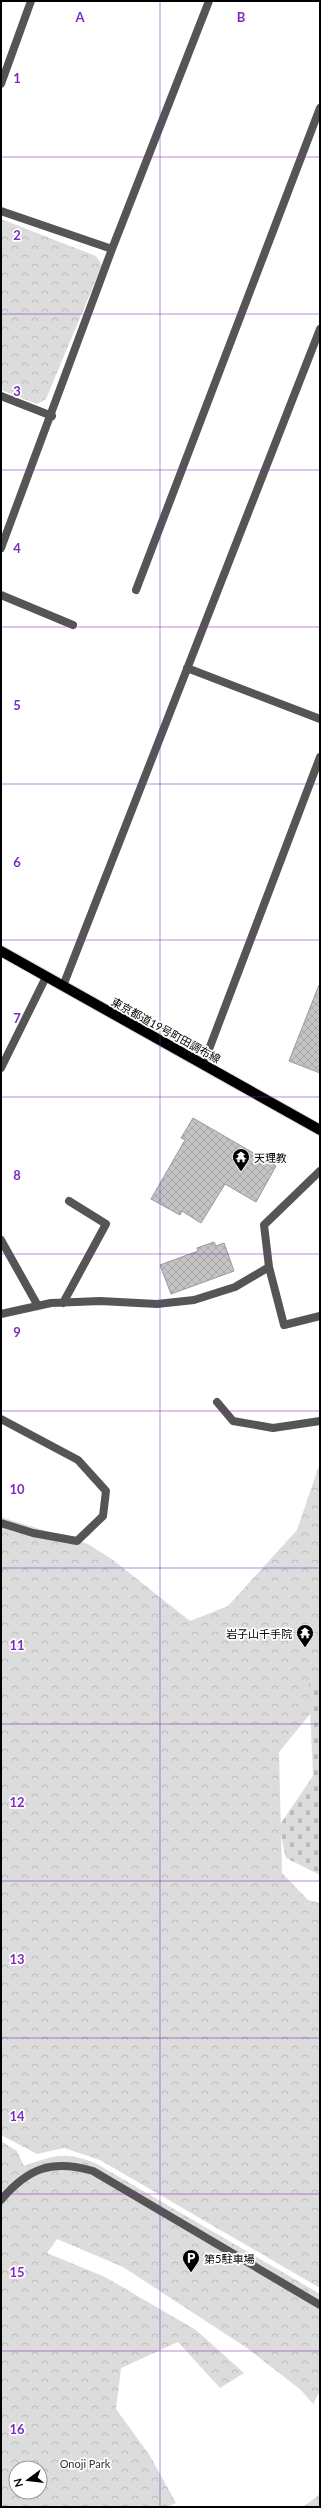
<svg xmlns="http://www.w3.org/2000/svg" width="321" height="2508" font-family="Lato,'Noto Sans JP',sans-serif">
<defs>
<pattern id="forest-crowns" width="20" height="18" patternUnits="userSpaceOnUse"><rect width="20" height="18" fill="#dcdcdc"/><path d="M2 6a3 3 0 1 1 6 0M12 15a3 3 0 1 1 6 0" fill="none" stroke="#bbb"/></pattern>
<pattern id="cemetery-stones" width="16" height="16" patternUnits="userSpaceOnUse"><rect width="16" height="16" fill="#dcdcdc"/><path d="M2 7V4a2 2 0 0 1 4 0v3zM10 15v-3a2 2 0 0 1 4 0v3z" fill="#bbb"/></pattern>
<pattern id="building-cross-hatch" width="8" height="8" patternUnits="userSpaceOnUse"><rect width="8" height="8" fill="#c4c4c4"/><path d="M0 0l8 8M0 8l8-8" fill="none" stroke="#a7a7a7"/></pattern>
</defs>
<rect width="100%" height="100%" fill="#fff"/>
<path fill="url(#forest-crowns)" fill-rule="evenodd" d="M1,219L96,256L102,265L46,399L37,404L1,390Z
M320,1463V1702L279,1752L282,1873L308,1900L320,1903V2288L100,2160L64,2148L37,2154L1,2135V1517L88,1544L113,1560L190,1621L228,1606L297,1530Z
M1,2141L17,2151L24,2166C56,2155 65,2151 97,2164L320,2294V2391L313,2404L301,2390L247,2348L123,2267L57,2239L47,2253L105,2277L196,2330L244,2373L220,2388L178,2342L121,2368L116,2409L150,2456L176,2503L167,2507H1ZM16,2468H40V2492H16Z
M320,2494V2507H303Z"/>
<path fill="url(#cemetery-stones)" d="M320,1682V1875L286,1858L279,1826L313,1776L309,1683Z"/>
<path fill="url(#building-cross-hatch)" stroke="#999" d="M319,985H320V1073L289,1061Z
M193,1118L276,1166L256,1202L225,1184L201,1223L182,1211L180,1215L151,1199L185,1140L181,1138Z
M214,1242L216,1246L224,1243L234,1271L171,1294L160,1265L198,1251L197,1248Z"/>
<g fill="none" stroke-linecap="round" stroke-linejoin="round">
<defs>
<path id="primary" d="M1,951L320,1130"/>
</defs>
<use href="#primary" stroke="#dbdbdb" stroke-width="12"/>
<path stroke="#555" stroke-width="8" d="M1,84L31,1
M1,211L112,249
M1,396L52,416
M1,548L112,249L209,1
M136,590L320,108
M1,595L73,625
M187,668L320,719
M63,986L320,329
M203,1065L320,757
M1,1068L46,977
M1,1240L38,1306
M269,1267L284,1325L320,1316
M63,1303L106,1224L69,1201
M1,1314L51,1303L100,1301L157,1304L194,1300L235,1287L269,1267L264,1225L320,1171
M217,1402L233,1421L273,1428L320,1421
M1,1419L78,1460L106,1491L103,1516L77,1541L33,1533L1,1523"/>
<path stroke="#555" stroke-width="8" d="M1,2200C28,2168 52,2159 93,2171L320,2305"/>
<use href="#primary" stroke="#000" stroke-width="10"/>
</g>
<path fill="none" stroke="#7b2cbf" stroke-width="1" stroke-opacity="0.55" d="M160,1V2507M1,157H320M1,314H320M1,470H320M1,627H320M1,784H320M1,940H320M1,1097H320M1,1254H320M1,1411H320M1,1568H320M1,1724H320M1,1881H320M1,2038H320M1,2194H320M1,2351H320"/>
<defs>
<symbol id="temple-pin" viewBox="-11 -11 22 30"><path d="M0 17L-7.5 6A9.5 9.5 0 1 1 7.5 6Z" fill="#000" stroke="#fff"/><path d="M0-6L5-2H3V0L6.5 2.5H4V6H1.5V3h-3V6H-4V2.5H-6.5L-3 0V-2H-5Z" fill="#fff"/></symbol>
<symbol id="parking-pin" viewBox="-11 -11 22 30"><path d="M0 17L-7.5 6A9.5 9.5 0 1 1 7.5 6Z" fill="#000" stroke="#fff"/><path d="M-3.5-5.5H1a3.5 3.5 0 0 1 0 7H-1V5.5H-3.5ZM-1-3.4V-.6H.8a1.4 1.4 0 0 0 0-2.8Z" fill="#fff"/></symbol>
</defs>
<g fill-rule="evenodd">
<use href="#temple-pin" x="231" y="1147" width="20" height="27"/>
<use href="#temple-pin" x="295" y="1623" width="20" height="27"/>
<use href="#parking-pin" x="181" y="2248" width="20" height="27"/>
</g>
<g text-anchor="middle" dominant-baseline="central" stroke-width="3.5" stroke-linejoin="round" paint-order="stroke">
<g font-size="11" fill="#000" stroke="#fff">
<text transform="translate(166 1030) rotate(29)">東京都道19号町田調布線</text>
</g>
<g font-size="11" fill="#000" stroke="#fff" text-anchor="start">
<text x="254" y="1157">天理教</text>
<text x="292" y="1633" text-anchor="end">岩子山千手院</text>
<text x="204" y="2258">第5駐車場</text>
</g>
<g font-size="11" fill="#333" stroke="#fff">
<text x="85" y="2463">Onoji Park</text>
</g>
</g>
<g font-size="13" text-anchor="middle" font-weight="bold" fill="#7b2cbf" stroke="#fff" stroke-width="3.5" stroke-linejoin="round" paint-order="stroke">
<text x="80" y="22">A</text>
<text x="241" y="22">B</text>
<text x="17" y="83">1</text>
<text x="17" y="240">2</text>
<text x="17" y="396">3</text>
<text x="17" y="553">4</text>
<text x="17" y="710">5</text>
<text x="17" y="867">6</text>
<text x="17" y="1023">7</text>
<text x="17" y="1180">8</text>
<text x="17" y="1337">9</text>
<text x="17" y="1494">10</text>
<text x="17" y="1650">11</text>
<text x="17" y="1807">12</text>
<text x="17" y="1964">13</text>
<text x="17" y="2121">14</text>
<text x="17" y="2277">15</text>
<text x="17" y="2434">16</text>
</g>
<rect width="321" height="2508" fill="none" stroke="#000000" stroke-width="4"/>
<g transform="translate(28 2480) rotate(255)"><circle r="19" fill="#ffffff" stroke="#999999"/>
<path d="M0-3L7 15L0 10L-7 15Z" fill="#000000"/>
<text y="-6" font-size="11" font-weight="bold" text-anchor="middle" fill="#000000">N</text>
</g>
</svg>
